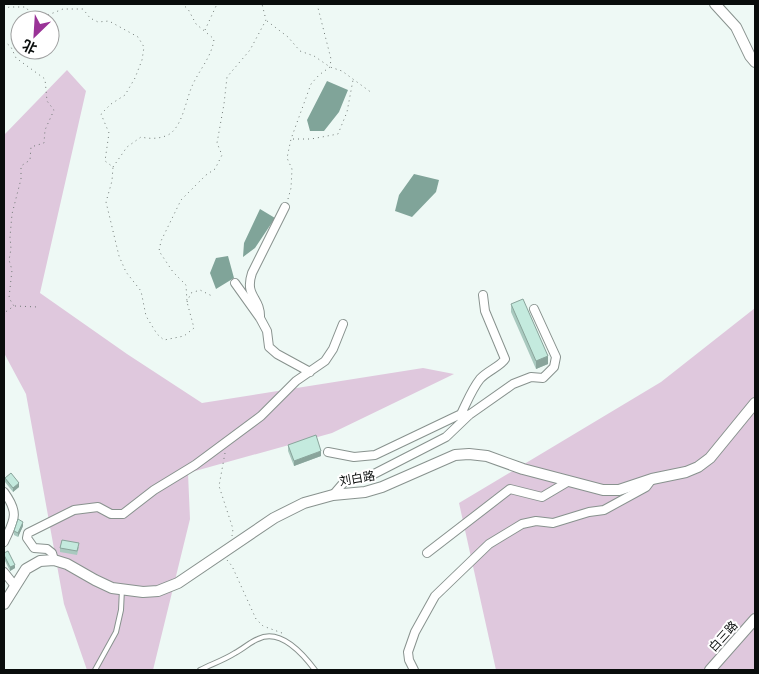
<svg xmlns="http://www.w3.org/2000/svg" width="759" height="674" font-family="'PT Sans','Noto Sans SC',sans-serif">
<rect width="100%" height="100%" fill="#eef9f5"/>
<path fill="#dfc8dd" d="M67,70L86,91L40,293L127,354L202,403L423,368L454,374L332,433L188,473L190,519L153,670H87L64,604L26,394L4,353V135Z
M755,308V670H496L459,503L661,382Z"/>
<path fill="#80a499" d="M327,81L348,90L339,112L324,131H310L307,120Z
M414,174L439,180L436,192L412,217L395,211L399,195Z
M260,209L275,218L255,248L243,257L244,243Z
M228,256L234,278L216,289L210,273L216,258Z"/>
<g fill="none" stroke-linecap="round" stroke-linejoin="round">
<defs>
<path id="service" d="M95,670L116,632L121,610L122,589
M200,670C212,664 224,660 235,653C243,649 250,642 258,639C280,628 303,654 315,670"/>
<path id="minor" d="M235,283L260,318L267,331L269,347L277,354L310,372
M260,318C261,297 244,297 252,273L285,207
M461,414C467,402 472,389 480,379C487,371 501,366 505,359L485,311L483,295
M328,452L354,457L375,455L461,414L469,415
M4,492C20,514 14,520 4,542
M333,495L345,481L372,475L446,437L469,415L513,384L531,377L543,378L554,367L556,357L534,309
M427,553L510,489L542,497L569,481
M54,560L52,553L47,549L34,548L27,538L28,533L74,510L98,507L111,514H123L154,490L195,465L261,416L296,381L325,361L333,349L343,324
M4,572L15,586
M414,670L409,660L408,652L415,632L435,596L489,544L522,524L536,521L553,523L589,512L604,510L646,487L652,479"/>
<path id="tertiary" d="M715,4L736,27L750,56L755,62
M4,604L26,569L40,561L54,560L67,564L95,580L112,588L143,592L158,591L178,583L274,518L304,503L333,495L365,492L382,487L455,455L469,454L487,456L523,469L603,490H619L652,479L686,472L698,467L710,458L755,403
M710,670L755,619"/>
</defs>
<use href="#service" stroke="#88928e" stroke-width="6"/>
<use href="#minor" stroke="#88928e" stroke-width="10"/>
<use href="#tertiary" stroke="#88928e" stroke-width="12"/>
<path stroke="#717976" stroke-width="1" stroke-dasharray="1 4" stroke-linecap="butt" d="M4,10L9,7H26L32,16L43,17L63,9H83L90,18L98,22L109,21L138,37L144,47L142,60L135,78L125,95L111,104L101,114L109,133L105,161L113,167L112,181L106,202L119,256L126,272L141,291L146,316L157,334L164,340L184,336L194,328L187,302L186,285L173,272L159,251L161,241L181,200L206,175L215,169L222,155L217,143L224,104L227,77L250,50L266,20L262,4
M267,21L288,37L300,51L314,56L330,67L342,71L372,93
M205,30L217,4
M4,41L11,47L16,58L45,79L47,101L54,110L45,130L44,143L31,147L30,160L21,166V179L12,214L10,237L11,249L9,260L12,270L9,298L14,306L4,313
M293,139H311L338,134L347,112L353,80
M113,167L127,147L141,137C150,139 159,139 168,135C183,127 186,98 193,84C200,69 212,56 214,39L196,24L188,9L182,4
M288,199L291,188L292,169L287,158L291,139L311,84L319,75L330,67L331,59L317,4
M187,302L191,293L200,290L214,297
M15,306L38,307
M225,453L219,486L233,529L232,536
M227,560L232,566L256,619L263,626L282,633"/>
<use href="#service" stroke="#fff" stroke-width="4"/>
<use href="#minor" stroke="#fff" stroke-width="8"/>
<use href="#tertiary" stroke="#fff" stroke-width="10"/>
</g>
<path fill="#a9c9bf" d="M511,304L548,364L536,369L511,312Z
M288,445L321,456L294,466L288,451Z
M5,478L19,487L13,492L5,482Z
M23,526L18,537L14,535V531Z
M79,547L77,555L60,552V548Z
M4,553L15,568L10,571L4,559Z"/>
<path fill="#89a49b" d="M548,356V364L536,369V361Z
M321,451V456L294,466V461Z
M19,483V487L13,492V488Z
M23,522V526L18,537V533Z
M15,565V568L10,571V567Z"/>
<path fill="#c4eade" stroke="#89a49b" d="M523,299L548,356L536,361L511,304Z
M316,435L321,451L294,461L288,445Z
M11,473L19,483L13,488L5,478Z
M18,519L23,522L18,533L14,531Z
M62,540L79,543L77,551L60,548Z
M8,551L15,565L10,567L4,555V553Z"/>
<g text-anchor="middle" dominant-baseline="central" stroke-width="4" stroke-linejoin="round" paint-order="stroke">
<g font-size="12" fill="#090d0c" stroke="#fff">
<text transform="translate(357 478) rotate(-10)">刘白路</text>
<text transform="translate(723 636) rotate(-48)">白三路</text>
</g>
</g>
<rect width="759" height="674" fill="none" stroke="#090d0c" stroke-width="10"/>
<g transform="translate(35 35) rotate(205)"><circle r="24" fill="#ffffff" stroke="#9d9e9e"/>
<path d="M0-4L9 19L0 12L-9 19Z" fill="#9a3397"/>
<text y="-8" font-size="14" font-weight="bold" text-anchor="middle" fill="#090d0c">北</text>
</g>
</svg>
